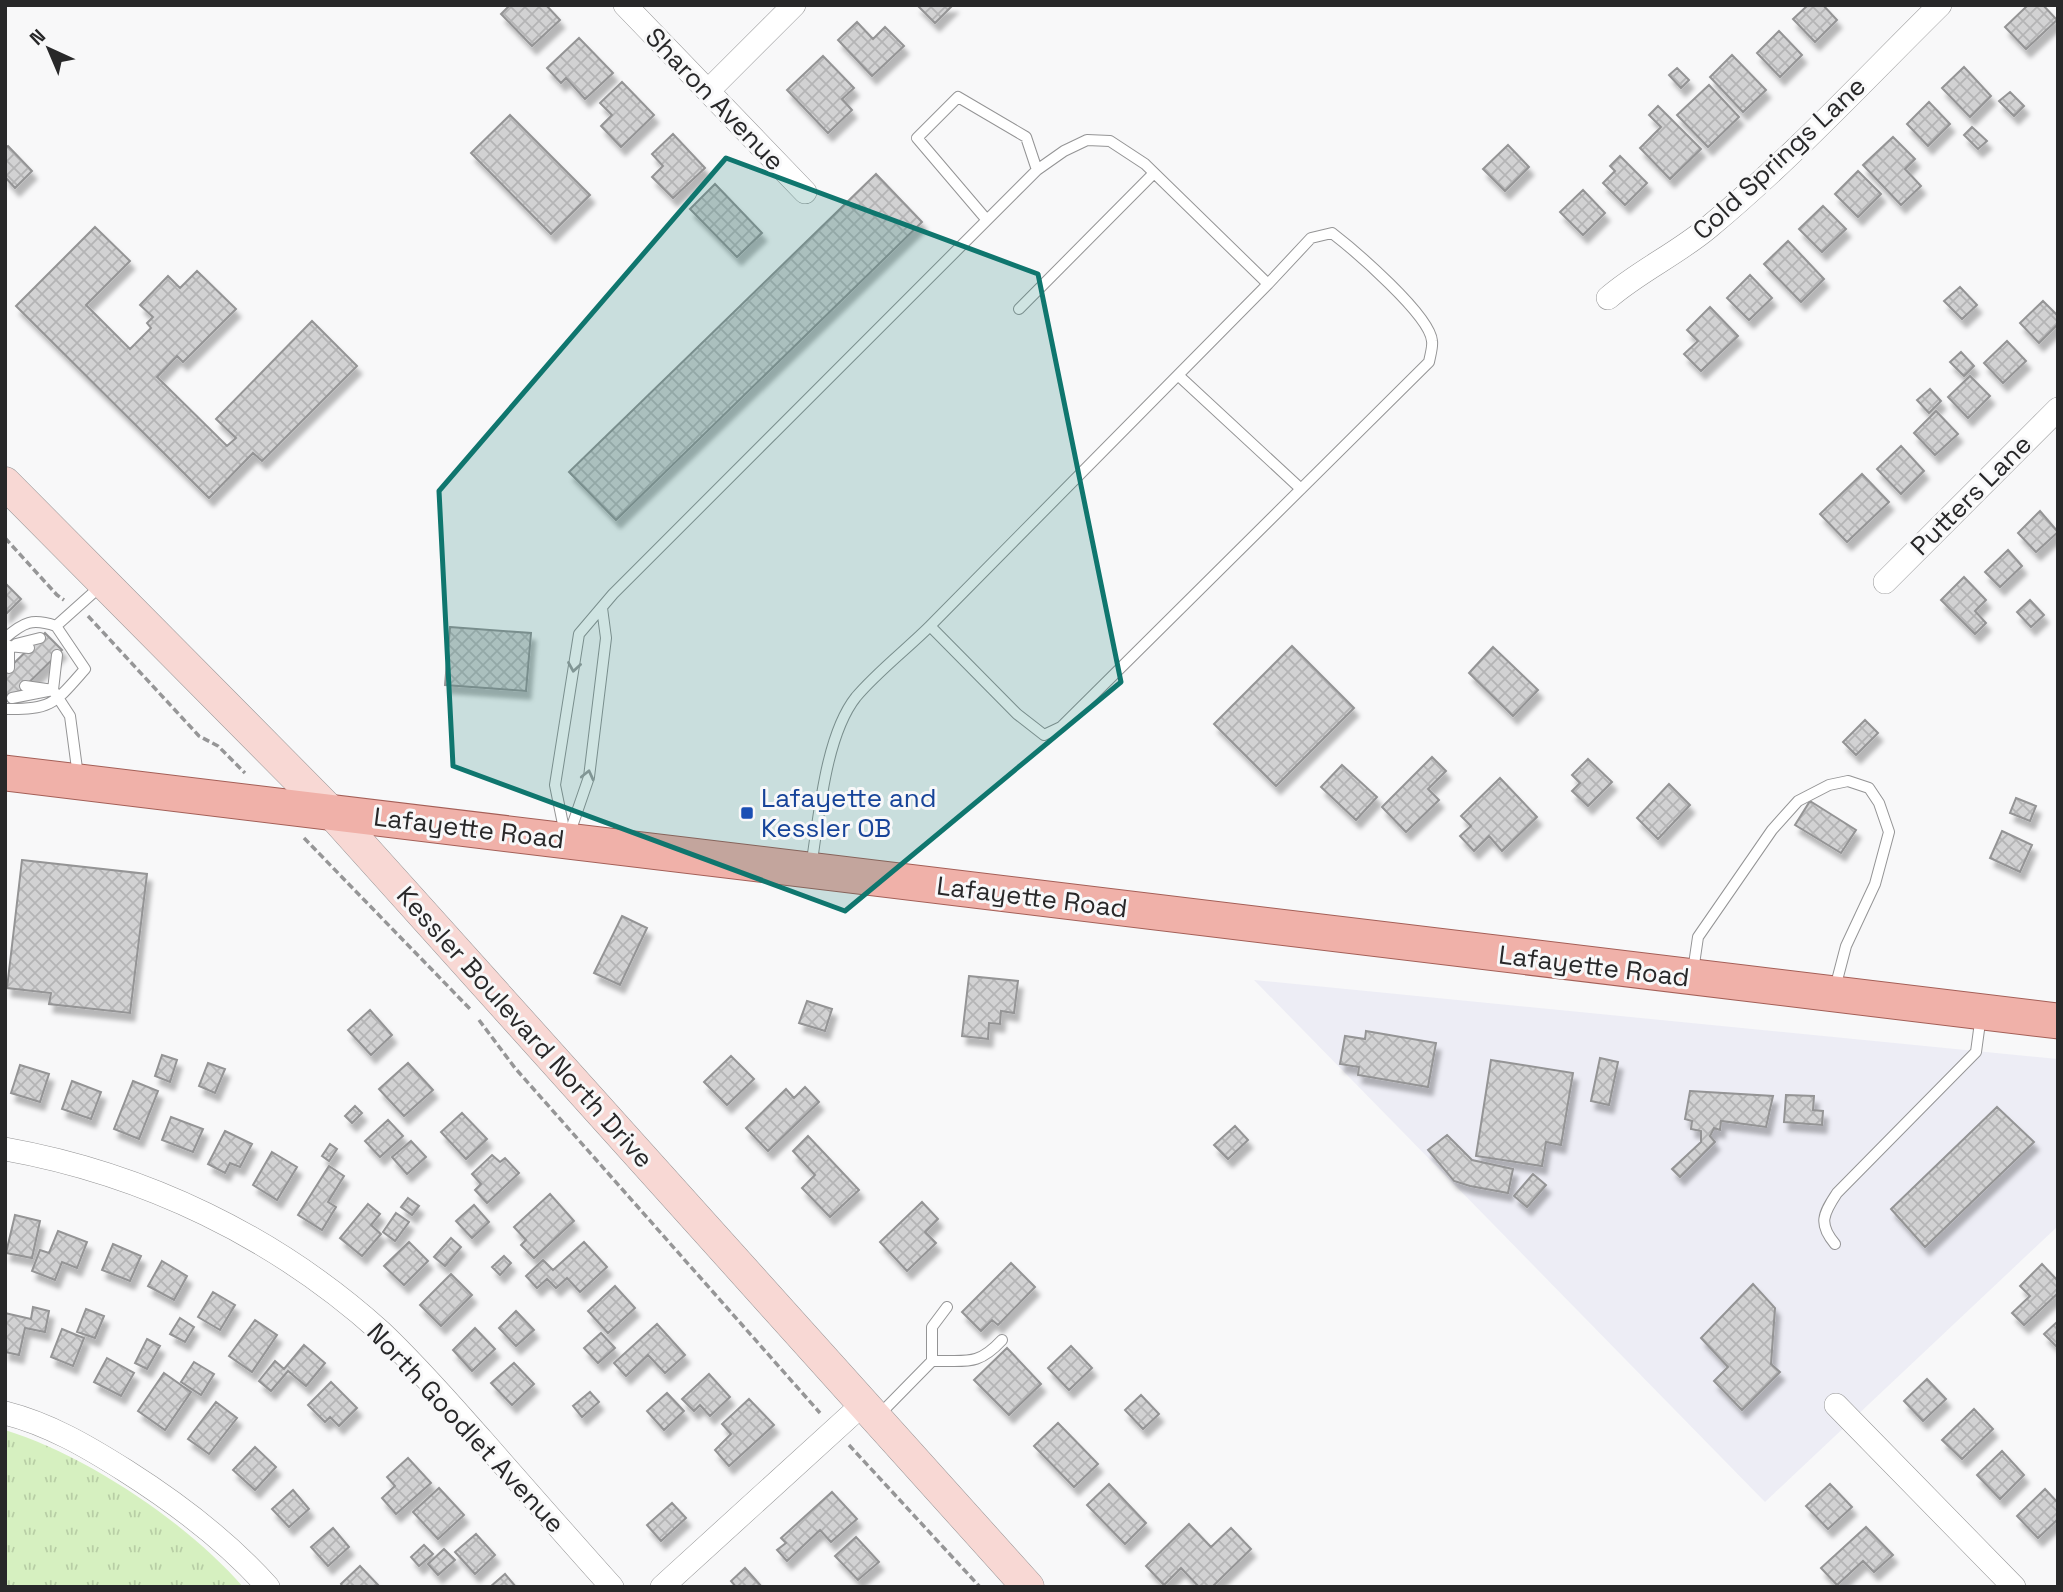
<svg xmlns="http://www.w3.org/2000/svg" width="2063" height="1592" font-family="'Space Grotesk',sans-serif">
<defs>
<pattern id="park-tufts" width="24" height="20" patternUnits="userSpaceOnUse" patternTransform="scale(1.75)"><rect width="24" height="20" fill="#d6f0c0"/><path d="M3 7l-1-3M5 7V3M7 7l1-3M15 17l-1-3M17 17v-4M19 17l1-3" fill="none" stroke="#b8cea5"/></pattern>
<pattern id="building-cross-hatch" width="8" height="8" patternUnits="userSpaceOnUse" patternTransform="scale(1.75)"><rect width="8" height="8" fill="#d2d2d3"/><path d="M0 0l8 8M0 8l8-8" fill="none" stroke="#b4b4b5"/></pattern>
<filter id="shadow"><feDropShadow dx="4.5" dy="8" stdDeviation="2" flood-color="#0004"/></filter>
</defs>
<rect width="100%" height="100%" fill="#f8f8f9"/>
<path fill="#ededf5" d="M1254,980L2058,1059V1226L1765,1502Z"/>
<path fill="url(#park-tufts)" d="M5,1430C86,1455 188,1523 243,1587H5Z"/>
<path fill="url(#building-cross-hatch)" stroke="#949495" stroke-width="2" filter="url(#shadow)" d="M510,5H546L560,20L532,46L501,14Z
M917,5H953L935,23Z
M1808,5H1823L1837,20L1815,42L1793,19Z
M2028,5H2043L2057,20L2026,49L2005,27Z
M857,22L873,39L885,27L904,46L872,76L838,40Z
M1779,31L1802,55L1780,77L1757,53Z
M579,38L613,73L585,99L566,78L561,83L547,68Z
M1732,55L1766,90L1743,112L1710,77Z
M823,56L854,88L842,99L852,110L828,133L787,90Z
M1964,67L1991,96L1970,117L1942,88Z
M1677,68L1689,80L1681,88L1669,75Z
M622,82L654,115L621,147L601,126L612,115L600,103Z
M1709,85L1739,117L1708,147L1677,115Z
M2010,92L2024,106L2014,116L1999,101Z
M1929,102L1950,124L1928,146L1907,124Z
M1658,106L1701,149L1670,179L1640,148L1661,127L1649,115Z
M510,115L590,195L551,234L471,153Z
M1972,127L1987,141L1978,149L1964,135Z
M673,134L705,168L673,198L652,177L663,166L652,154Z
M1893,137L1915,159L1905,169L1921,186L1901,205L1863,165Z
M1508,145L1529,167L1505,191L1483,169Z
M8,146L32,171L15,188L5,177V148Z
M1620,156L1647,183L1625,205L1603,183L1615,171L1610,166Z
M1858,171L1881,194L1858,217L1835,194Z
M876,174L922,222L616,520L569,472Z
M715,184L762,233L737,257L690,209Z
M1583,190L1605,213L1583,235L1560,212Z
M1823,206L1846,229L1822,252L1799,229Z
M95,227L130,261L86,305L130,349L151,328L147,323L153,317L140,305L168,276L180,288L197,271L236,309L183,362L177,356L157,377L227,446L236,438L216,419L312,321L357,366L262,461L253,453L209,498L16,306Z
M1788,241L1824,279L1801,302L1764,264Z
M1750,275L1772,298L1749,320L1727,298Z
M1960,287L1977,305L1962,319L1944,301Z
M2043,301L2058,316V324L2039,343L2020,323Z
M1710,307L1738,336L1701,371L1684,354L1698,341L1687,330Z
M2007,341L2026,361L2003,383L1984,363Z
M1961,352L1974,366L1964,376L1950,362Z
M1970,376L1990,396L1968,418L1948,397Z
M1930,389L1941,401L1929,413L1917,400Z
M1936,411L1958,434L1935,455L1914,433Z
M1901,446L1924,471L1901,494L1877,469Z
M1862,474L1889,502L1847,542L1820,514Z
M2040,511L2058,532L2036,552L2018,533Z
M2008,550L2022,566L2000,587L1985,572Z
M1964,577L1986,600L1975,611L1986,623L1975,634L1941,600Z
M5,583L21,599L5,615Z
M2030,600L2044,615L2031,627L2017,612Z
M450,627L531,633L526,691L445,685Z
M45,633L62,650L9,702L5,698V672Z
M1292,646L1354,708L1276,786L1214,724Z
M1493,647L1538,690L1513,716L1469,673Z
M1865,720L1878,733L1856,755L1843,742Z
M1432,757L1446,771L1428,789L1439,800L1406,832L1382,807Z
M1588,759L1612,782L1588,806L1572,791L1580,783L1572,775Z
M1342,765L1377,797L1356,820L1321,787Z
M1500,778L1537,817L1502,851L1489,836L1474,851L1460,836L1471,826L1461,816Z
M1669,784L1690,805L1658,839L1637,818Z
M2016,798L2036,806L2030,821L2010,813Z
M1810,801L1856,830L1841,853L1795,825Z
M2002,831L2032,845L2020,872L1990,858Z
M22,860L147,874L130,1013L49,1004L51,993L7,988Z
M622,916L647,928L620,985L594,973Z
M969,976L1018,981L1014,1013L1001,1011L1000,1024L989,1023L988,1039L962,1036Z
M807,1001L832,1009L825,1031L799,1023Z
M370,1010L392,1035L371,1055L348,1030Z
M1366,1031L1436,1043L1428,1087L1358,1075L1359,1067L1340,1064L1345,1036L1365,1039Z
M162,1055L177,1060L170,1082L155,1076Z
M731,1056L754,1079L727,1105L704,1082Z
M1600,1058L1618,1062L1609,1105L1591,1101Z
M1491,1060L1573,1073L1561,1145L1546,1142L1542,1166L1476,1156Z
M208,1063L225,1069L215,1093L199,1086Z
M408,1063L433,1090L404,1116L379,1089Z
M20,1065L49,1074L40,1102L11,1093Z
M72,1081L101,1092L91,1119L62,1109Z
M133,1081L158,1091L139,1139L114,1129Z
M805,1087L819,1102L768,1151L746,1128L786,1089L794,1098Z
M1690,1091L1773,1096L1766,1127L1721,1121L1720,1130L1714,1128L1710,1136L1715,1142L1680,1177L1672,1169L1701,1142V1131L1691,1129L1692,1121L1685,1119Z
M1786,1095L1814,1096L1813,1110L1823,1111L1822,1125L1784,1122Z
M355,1106L362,1113L352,1123L345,1116Z
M1997,1107L2034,1142L1925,1247L1891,1209Z
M462,1113L487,1139L466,1159L441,1132Z
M171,1117L203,1129L193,1152L162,1140Z
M388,1120L403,1136L380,1157L365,1141Z
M1235,1126L1248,1140L1228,1159L1214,1145Z
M225,1131L252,1144L240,1167L230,1163L225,1173L208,1164Z
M1447,1135L1472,1160L1513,1169L1508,1193L1470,1186L1454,1181L1428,1150Z
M808,1136L859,1190L830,1217L802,1188L815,1175L793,1151Z
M411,1141L426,1157L407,1174L392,1157Z
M330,1144L337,1149L329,1161L322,1156Z
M272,1152L297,1167L277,1200L253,1185Z
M492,1155L500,1162L505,1158L519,1173L487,1203L475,1190L481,1184L472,1174Z
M329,1166L344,1176L328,1202L336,1207L322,1230L298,1215Z
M1533,1174L1546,1185L1527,1207L1514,1196Z
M550,1194L574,1221L534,1258L521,1245L526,1240L514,1227Z
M408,1198L419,1206L412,1215L401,1207Z
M922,1202L938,1219L925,1232L936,1243L907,1271L880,1242Z
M368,1204L380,1214L371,1225L381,1234L362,1256L340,1238Z
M474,1205L489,1222L472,1238L456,1221Z
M396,1213L409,1222L395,1241L383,1232Z
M15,1215L40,1221L32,1258L6,1253Z
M58,1231L87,1242L77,1268L62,1262L55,1280L32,1271L40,1250L49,1253Z
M451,1238L461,1247L445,1266L434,1257Z
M409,1242L428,1261L404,1285L384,1266Z
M584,1242L607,1267L580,1292L567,1278L556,1288L547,1279L537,1288L526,1276L543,1260L553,1270Z
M113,1244L141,1256L130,1281L102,1270Z
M504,1256L511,1263L500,1275L492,1267Z
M162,1261L187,1276L174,1300L148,1286Z
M1011,1263L1035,1287L998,1325L992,1320L981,1331L962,1312Z
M2042,1264L2058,1281V1293L2024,1325L2012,1313L2030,1296L2020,1286Z
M451,1274L472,1295L441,1326L420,1305Z
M1753,1284L1775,1308L1771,1364L1780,1372L1742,1410L1714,1381L1728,1367L1701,1338Z
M615,1286L635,1308L608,1333L588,1311Z
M213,1292L235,1305L220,1330L198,1317Z
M33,1307L49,1311L45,1332L25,1328L19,1355L5,1352V1313L31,1319Z
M86,1309L104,1316L95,1338L77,1332Z
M516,1311L534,1330L516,1346L499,1328Z
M180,1318L194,1327L185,1342L170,1334Z
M255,1320L277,1335L252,1372L229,1356Z
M2058,1321V1348L2044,1334Z
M657,1324L685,1355L665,1373L648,1355L626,1376L614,1363Z
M475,1328L495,1349L472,1371L453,1350Z
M62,1329L84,1338L73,1366L51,1357Z
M601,1333L615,1348L598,1363L584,1348Z
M147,1339L160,1346L147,1369L135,1363Z
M304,1345L325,1363L306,1386L288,1371L271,1391L259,1381L275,1361L284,1369Z
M1071,1346L1092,1368L1069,1390L1048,1368Z
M1007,1348L1041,1384L1009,1415L974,1380Z
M107,1358L134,1373L121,1396L94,1382Z
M194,1362L214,1374L201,1395L181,1382Z
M514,1363L534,1384L512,1405L491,1383Z
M164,1373L191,1392L165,1430L138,1411Z
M709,1374L730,1397L710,1416L700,1405L694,1411L682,1399Z
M1927,1379L1946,1399L1923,1421L1904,1401Z
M331,1382L357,1408L339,1426L330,1417L325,1422L308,1405Z
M590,1392L599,1402L582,1417L573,1406Z
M667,1393L684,1411L664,1430L647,1411Z
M1141,1395L1159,1414L1143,1429L1125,1410Z
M749,1399L774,1425L729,1466L715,1450L731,1434L722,1424Z
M216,1402L237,1418L209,1454L188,1439Z
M1974,1409L1993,1429L1962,1459L1942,1440Z
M1058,1423L1098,1464L1074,1487L1034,1446Z
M255,1447L276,1467L255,1490L233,1470Z
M2002,1451L2024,1475L2000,1499L1977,1475Z
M408,1458L431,1483L396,1514L382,1498L395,1486L387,1477Z
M1109,1484L1146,1523L1125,1544L1087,1505Z
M1830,1484L1852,1507L1828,1529L1806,1506Z
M439,1488L464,1515L438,1539L413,1512Z
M2045,1489L2058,1503V1519L2038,1538L2017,1516Z
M293,1490L309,1509L289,1527L272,1509Z
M832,1492L857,1519L831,1542L820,1530L787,1561L777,1550L786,1543L781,1538Z
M672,1503L686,1518L661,1541L647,1525Z
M1189,1524L1211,1547L1231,1528L1251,1549L1212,1587H1199L1181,1568L1164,1585L1146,1566Z
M1866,1527L1893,1555L1874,1572L1863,1561L1837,1585L1821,1568Z
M333,1528L349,1547L328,1566L311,1547Z
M476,1534L495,1555L475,1574L455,1552Z
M856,1537L879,1562L858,1580L835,1556Z
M424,1545L433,1554L419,1566L411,1557Z
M444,1549L455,1560L438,1575L428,1564Z
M360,1566L380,1587H343L341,1584Z
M745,1568L762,1587H736L731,1581Z
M505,1574L516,1587H490Z"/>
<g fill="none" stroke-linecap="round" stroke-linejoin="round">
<defs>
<path id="service" d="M1037,170L1064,151L1087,140L1110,141L1145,164L1268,284L1311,238L1332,233C1354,250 1430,315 1432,341C1433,347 1430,356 1429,362L1061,727L1044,735L1017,714L930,626L1268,284
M1019,309L1154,173
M1179,376L1301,489
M5,638C24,622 32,618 56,626L103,584
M16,644L40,638
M57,655L53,690L70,716L78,776
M9,668V646L29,648
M12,698L53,690L25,686
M5,709C52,710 55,703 85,669L56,626
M565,834L555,785L579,634L613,594L1037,170L1026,137L958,97L917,138L986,219
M568,838L589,777L606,638L602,608
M811,867C819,818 825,736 856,697C877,672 907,649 930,626
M1693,971L1698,937L1772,830L1798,801L1829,785L1848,781L1869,788L1879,803L1889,832L1875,884L1846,946L1835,988
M1835,1244C1818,1224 1823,1214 1837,1193L1976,1052L1981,1015
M932,1361V1327L947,1307
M878,1416L932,1361C966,1360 977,1367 1002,1340"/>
<path id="minor" d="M625,5L805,192
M708,91L794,5
M1608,298C1639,271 1677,254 1709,227C1791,159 1864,80 1940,5
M1885,582L2058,409
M5,1149C145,1174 276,1237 381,1332C417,1366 449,1403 482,1440C525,1489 568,1538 612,1587
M1836,1405L2014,1587
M5,1413C49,1424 88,1447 126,1471C178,1504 227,1541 268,1587
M662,1587L863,1404"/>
<path id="secondary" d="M5,483L331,812L1028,1587"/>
<path id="primary" d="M5,773L2058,1021"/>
</defs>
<use href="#service" stroke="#949495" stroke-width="12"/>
<use href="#minor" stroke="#949495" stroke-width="24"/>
<use href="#secondary" stroke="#949495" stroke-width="33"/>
<use href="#primary" stroke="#a45f57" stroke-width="37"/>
<path stroke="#969697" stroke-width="3.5" stroke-dasharray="7 3.5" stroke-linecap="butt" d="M5,538L57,595L64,600
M88,616L199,736L218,746L245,773
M304,838L472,1011
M479,1020L515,1068L820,1413
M849,1445L980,1587"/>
<use href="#service" stroke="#fff" stroke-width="10"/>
<use href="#minor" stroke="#fff" stroke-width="23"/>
<use href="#secondary" stroke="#f8d8d4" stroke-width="32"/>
<use href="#primary" stroke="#f0b1a9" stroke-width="35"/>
</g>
<defs><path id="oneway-chevron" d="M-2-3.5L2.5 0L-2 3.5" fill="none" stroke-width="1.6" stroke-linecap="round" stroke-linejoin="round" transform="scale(1.75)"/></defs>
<g stroke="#9e9e9f">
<use href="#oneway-chevron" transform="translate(574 667) rotate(99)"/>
<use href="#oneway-chevron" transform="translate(588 775) rotate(-77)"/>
</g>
<path fill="#0f766e" fill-opacity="0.2" stroke="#0f766e" stroke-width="5" stroke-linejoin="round" d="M726,158L1038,274L1121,682L845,911L453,766L439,491Z"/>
<rect fill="#1a4fb4" stroke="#f8f8f9" stroke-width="2.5" x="740" y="806" width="14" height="14" rx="3.5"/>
<g text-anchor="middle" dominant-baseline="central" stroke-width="6" stroke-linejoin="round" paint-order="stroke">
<g font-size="26" fill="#282829" stroke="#f8f8f9">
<text transform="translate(715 99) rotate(46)">Sharon Avenue</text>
<text transform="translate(1779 158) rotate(-43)">Cold Springs Lane</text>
<text transform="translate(1971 495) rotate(-45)">Putters Lane</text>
<text transform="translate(469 828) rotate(7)">Lafayette Road</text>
<text transform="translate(1032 897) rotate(7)">Lafayette Road</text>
<text transform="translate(1594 966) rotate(7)">Lafayette Road</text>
<text transform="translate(525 1027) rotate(48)">Kessler Boulevard North Drive</text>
<text transform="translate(466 1428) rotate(47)">North Goodlet Avenue</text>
</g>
<g font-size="26" fill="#164399" stroke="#f8f8f9" text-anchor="start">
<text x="761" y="798">Lafayette and<tspan x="761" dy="30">Kessler OB</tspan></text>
</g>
</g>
<rect width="2063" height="1592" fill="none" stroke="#282829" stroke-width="14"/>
<g transform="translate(49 49) rotate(316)" stroke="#f8f8f9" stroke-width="5" paint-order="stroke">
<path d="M0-5L12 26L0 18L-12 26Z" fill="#282829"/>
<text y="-10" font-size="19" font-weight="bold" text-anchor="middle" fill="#282829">N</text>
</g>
</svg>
